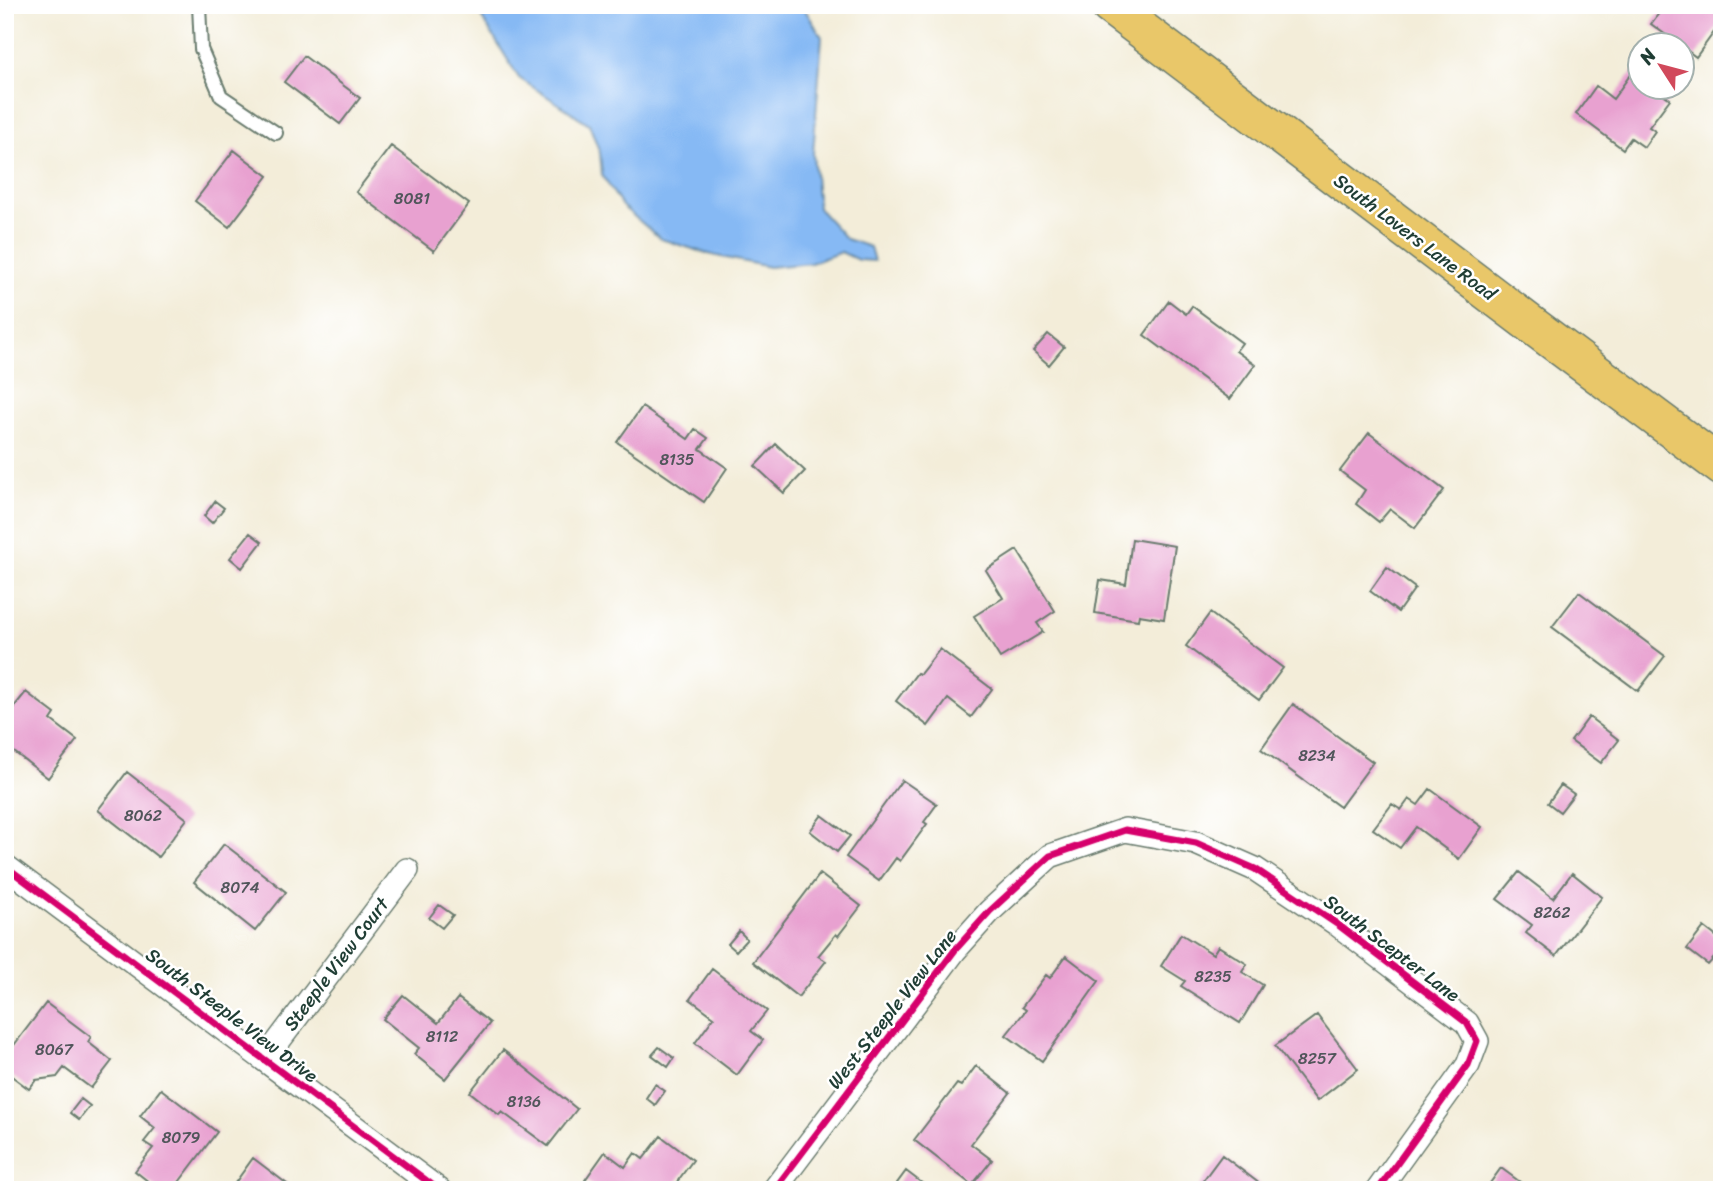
<svg xmlns="http://www.w3.org/2000/svg" width="1727" height="1195" font-family="Sriracha,sans-serif">
<rect width="100%" height="100%" fill="#fff"/>
<filter id="ink" filterUnits="userSpaceOnUse"><feTurbulence type="fractalNoise" baseFrequency=".0143" numOctaves="2"/><feDisplacementMap in="SourceGraphic" scale="14" xChannelSelector="R" yChannelSelector="G"/><feConvolveMatrix kernelMatrix="1 2 1 2 8 2 1 2 1" color-interpolation-filters="sRGB"/></filter>
<filter id="wash" filterUnits="userSpaceOnUse"><feTurbulence type="fractalNoise" baseFrequency=".00686" numOctaves="4" result="noise"/><feDisplacementMap in="SourceGraphic" scale="28" xChannelSelector="R" yChannelSelector="G"/><feGaussianBlur stdDeviation="1.57" result="paint"/><feColorMatrix in="noise" values="0 0 0 0 0 0 0 0 0 0 0 0 0 0 0 0 0 1.4 0 .05"/><feComposite in="paint" operator="in"/></filter>
<g filter="url(#wash)">
<rect width="100%" height="100%" fill="#f3edd9"/>
<path fill="#86b9f4" stroke="#527b94" stroke-width="2" d="M474,5H802L822,37L813,154L818,208L846,239L870,247L874,261L858,260L841,252L811,263L769,267L712,255L661,239L622,206L602,175L600,153L589,124L519,78Z"/>
<g id="blocks">
<path fill="#e8a1d0" d="M1665,5H1722V21L1696,57L1651,24Z
M304,56L360,98L340,124L284,82Z
M1633,71L1640,76V88H1655L1670,99L1649,127L1655,131L1644,147L1631,138L1623,149L1576,114L1596,86L1613,99Z
M391,146L469,204L434,251L356,192Z
M234,150L268,176L229,227L195,201Z
M1169,301L1186,314L1192,306L1242,343L1236,351L1255,365L1230,399L1144,335Z
M1048,334L1064,347L1049,365L1033,351Z
M642,407L688,439L695,429L708,438L700,449L727,468L704,502L617,442Z
M1369,433L1444,490L1415,528L1390,509L1379,522L1356,504L1365,490L1340,471Z
M776,444L805,471L784,493L755,466Z
M215,501L224,508L212,523L204,516Z
M250,533L262,542L242,568L230,558Z
M1132,539L1175,546L1164,619L1139,615L1138,620L1095,613L1100,580L1126,584Z
M1017,550L1055,611L1037,623L1043,632L1000,658L974,616L1003,598L986,570Z
M1387,567L1415,588L1398,612L1370,591Z
M1579,592L1665,656L1638,691L1552,627Z
M1210,613L1283,668L1259,700L1186,646Z
M940,649L992,689L971,717L948,699L928,726L896,701L917,673L920,674Z
M26,692L55,714L51,720L77,740L48,778L5,745V718Z
M1293,704L1373,762L1340,807L1261,749Z
M1589,717L1619,740L1601,763L1571,741Z
M127,772L187,819L158,857L98,810Z
M902,780L937,804L924,822L927,824L900,861L896,858L879,881L846,857Z
M1561,785L1574,794L1560,812L1548,803Z
M1430,789L1482,827L1459,859L1416,827L1400,848L1373,829L1392,804L1401,810L1409,799L1418,805Z
M822,815L850,836L837,852L810,831Z
M224,844L286,892L255,931L194,882Z
M1519,872L1553,898L1572,873L1602,897L1556,956L1526,933L1532,925L1497,899Z
M820,874L861,906L838,936L836,934L818,956L826,961L798,997L753,962Z
M439,905L453,915L442,928L429,918Z
M1704,927L1722,941V949L1708,965L1687,949Z
M739,931L747,939L736,951L728,944Z
M1181,934L1213,954L1218,946L1247,964L1242,972L1263,985L1240,1023L1181,986L1185,981L1161,966Z
M1066,956L1099,981L1042,1061L1006,1035L1026,1010L1022,1007L1046,975L1050,978Z
M712,969L767,1011L751,1031L763,1040L737,1075L695,1043L714,1017L690,999Z
M403,995L438,1023L458,998L490,1023L445,1079L414,1054L419,1048L383,1019Z
M46,1003L91,1037L88,1042L112,1061L91,1088L64,1068L57,1077L36,1080L29,1089L5,1071V1057Z
M1317,1015L1358,1069L1317,1101L1275,1046Z
M659,1047L674,1058L668,1067L652,1055Z
M503,1050L577,1109L548,1146L502,1112L499,1115L470,1092Z
M976,1066L1010,1093L971,1144L992,1160L972,1185L914,1140L957,1084L961,1086Z
M655,1084L665,1091L655,1105L646,1098Z
M161,1089L217,1132L173,1190H159L135,1171L153,1148L144,1142L155,1128L140,1116Z
M81,1099L90,1106L79,1120L70,1113Z
M661,1136L693,1160L671,1190H598L585,1180L605,1152L625,1167L635,1153L643,1159Z
M1222,1155L1260,1184L1256,1190H1196Z
M253,1158L295,1190H230Z
M1501,1168L1531,1190H1485Z
M906,1171L931,1190H892Z"/>
</g>
</g>
<g filter="url(#ink)">
<use href="#blocks" fill-opacity="0" stroke="#697b6e" stroke-width="2"/>
<g fill="none" stroke-linecap="round" stroke-linejoin="round">
<defs>
<path id="lane" d="M199,5L201,49L221,96L276,133"/>
<path id="street" d="M5,866L439,1190
M265,1059L407,870
M774,1190L955,950L990,911L1050,856L1125,830L1196,843L1255,869L1337,924L1467,1023L1477,1041L1468,1065L1378,1190"/>
<path id="primary" d="M1109,5L1533,326L1722,467"/>
</defs>
<use href="#lane" stroke="#697b6e" stroke-width="16"/>
<use href="#street" stroke="#697b6e" stroke-width="26"/>
<use href="#primary" stroke="#697b6e" stroke-width="40"/>
<use href="#lane" stroke="#fff" stroke-width="12"/>
<use href="#street" stroke="#fff" stroke-width="23"/>
<use href="#primary" stroke="#e9c769" stroke-width="37"/>
<defs>
<path id="cycleway" d="M5,866L439,1190
M774,1190L955,950L990,911L1050,856L1125,830L1196,843L1255,869L1337,924L1467,1023L1477,1041L1468,1065L1378,1190"/>
</defs>
<use href="#cycleway" stroke="#fff" stroke-width="11"/>
<use href="#cycleway" stroke="#d6006c" stroke-width="7"/>
</g>
</g>
<g text-anchor="middle" dominant-baseline="central" stroke-width="5" stroke-linejoin="round" paint-order="stroke">
<g font-size="16" fill="#51565b">
<text x="412" y="198">8081</text>
<text x="677" y="459">8135</text>
<text x="1317" y="755">8234</text>
<text x="143" y="815">8062</text>
<text x="240" y="887">8074</text>
<text x="1552" y="912">8262</text>
<text x="1213" y="976">8235</text>
<text x="442" y="1036">8112</text>
<text x="54" y="1049">8067</text>
<text x="1317" y="1058">8257</text>
<text x="524" y="1101">8136</text>
<text x="181" y="1137">8079</text>
</g>
<g font-size="19" fill="#1f3d34" stroke="#fff">
<text transform="translate(1415 237) rotate(37)">South Lovers Lane Road</text>
<text transform="translate(1392 948) rotate(37)">South Scepter Lane</text>
<text transform="translate(336 964) rotate(-53)">Steeple View Court</text>
<text transform="translate(892 1009) rotate(-52)">West Steeple View Lane</text>
<text transform="translate(232 1015) rotate(37)">South Steeple View Drive</text>
</g>
</g>
<rect width="1727" height="1195" fill="none" stroke="#fff" stroke-width="28"/>
<g transform="translate(1661 66) rotate(306)"><circle r="33" fill="#ffffff" stroke="#a5b1ae" stroke-width="2"/>
<path d="M0-5L12 26L0 18L-12 26Z" fill="#d1495b"/>
<text y="-10" font-size="19" font-weight="bold" text-anchor="middle" fill="#1f3d34">N</text>
</g>
</svg>
